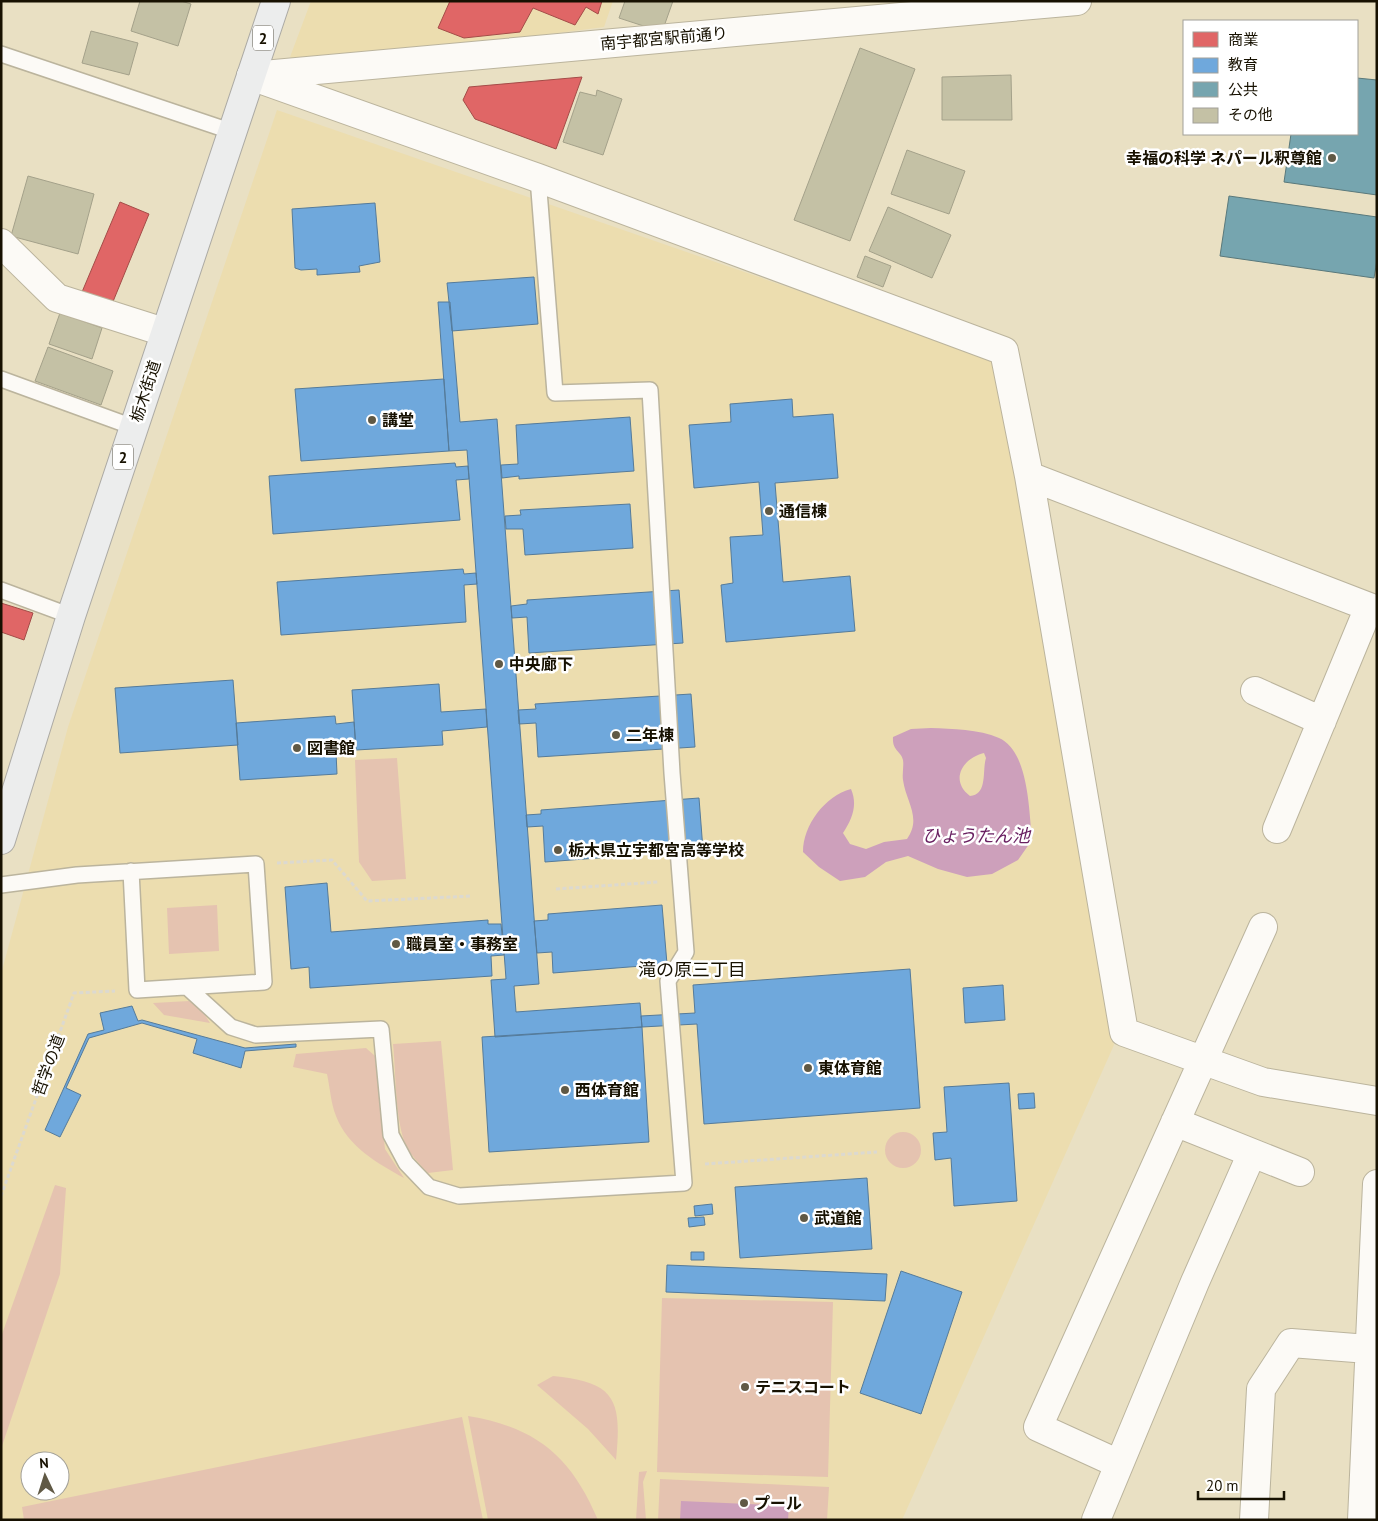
<svg xmlns="http://www.w3.org/2000/svg" width="1378" height="1521" font-family="'PT Sans','Noto Sans JP',sans-serif">
<rect width="100%" height="100%" fill="#e9e0c3"/>
<path fill="#ecddaf" fill-rule="evenodd" d="M311,1H613L604,27L306,66L290,57Z
M277,110L998,360L1114,1045L902,1520H1V974L68,727ZM30,1461H60V1491H30Z"/>
<path fill="#e5c3b0" d="M397,758L406,879L372,881L359,862L355,760Z
M217,905L219,951L169,954L167,908Z
M189,1001L203,1012L210,1023L164,1015L153,1003Z
M441,1041L453,1170L428,1173C420,1164 411,1156 406,1145C395,1121 396,1072 393,1044Z
M366,1048L375,1056L385,1149L404,1178C377,1163 348,1147 336,1116C331,1104 330,1088 327,1074L293,1067L296,1054Z
M885 1150a18 18 0 1 1 36 0a18 18 0 1 1-36 0Z
M55,1185L66,1188L60,1274L1,1449V1337Z
M662,1298L833,1302L828,1477L657,1472Z
M553,1376C616,1382 622,1400 616,1460L588,1429L537,1385Z
M468,1416C536,1427 571,1456 598,1520H488Z
M462,1417L483,1520H24L22,1507Z
M647,1471L643,1482L646,1520H636L639,1472Z
M660,1479L829,1487L827,1520H658Z"/>
<path fill="#cda0bb" fill-rule="evenodd" d="M931,728C952,729 979,729 999,738C1029,751 1029,812 1032,840L1018,860L992,874L967,877L938,869L908,856L886,862L865,877L840,881L819,867L803,852C803,825 825,796 851,789C858,805 852,819 843,833L850,844L866,849L884,842L907,839C922,818 906,802 903,780C902,773 904,767 903,760C901,751 892,751 893,737L911,729ZM984,753L986,758C982,770 988,795 970,796C949,780 963,758 984,753Z
M681,1501L789,1506L788,1520H680Z"/>
<path fill="#e06666" stroke="#a44c48" d="M450,1H602L598,14L586,7L575,25L533,8L520,32L464,38L438,28Z
M582,77L556,149L475,119L463,100L469,87Z
M120,202L149,214L112,304L82,292Z
M1,603L33,613L24,640L1,632Z"/>
<path fill="#6fa8dc" stroke="#557b9a" d="M375,203L380,262L359,266L360,272L317,275V269L301,270L295,268L292,209Z
M534,277L538,324L452,331L447,283Z
M438,302H450L460,422L497,419L539,984L514,986L516,1012L640,1003L642,1027L495,1037L491,980L506,979L467,450L449,451Z
M444,379L449,451L301,461L295,389Z
M792,399L793,417L833,414L838,478L775,483L783,582L850,576L855,631L726,642L721,585L733,583L730,537L763,535L759,482L694,488L689,425L731,422L730,404Z
M630,417L634,471L519,479V476L502,478L501,465L518,464L516,425Z
M455,463L456,467L468,466L469,479L456,480L460,520L273,534L269,476Z
M630,504L633,548L525,555L523,529H506L505,516L521,515L520,510Z
M463,569L464,574L476,573L477,584L464,585L466,622L281,635L277,582Z
M679,590L683,643L529,653L527,617L512,618L511,606L527,604V600Z
M233,680L238,745L120,753L115,688Z
M439,684L441,712L486,709L487,727L442,731L443,745L356,750L352,690Z
M691,694L695,747L538,757L536,723L519,724L518,710L536,709L535,704Z
M335,716L336,724L354,722L356,750L336,752L337,774L240,780L236,723Z
M699,798L703,850L545,862L543,826L527,827L526,815L541,814V810Z
M327,883L331,932L488,920V924H501L504,955L491,956L492,976L310,988L309,967L291,969L285,887Z
M662,905L667,964L553,973L552,952L537,953L534,921L548,920V914Z
M910,969L920,1108L704,1124L697,1024L642,1027L641,1016L695,1013L693,985Z
M1003,985L1005,1020L965,1023L963,988Z
M132,1006L138,1021L142,1020L245,1048L296,1044V1047L245,1051L241,1068L193,1053L197,1039L142,1023L89,1038L66,1088L81,1095L60,1137L45,1130L88,1034L104,1030L100,1013Z
M642,1027L649,1142L489,1152L482,1037Z
M1009,1083L1017,1201L954,1206L951,1158L935,1160L933,1133L947,1132L944,1087Z
M1034,1093L1035,1108L1019,1109L1018,1094Z
M867,1178L872,1249L740,1258L735,1187Z
M712,1204L713,1214L695,1216L694,1206Z
M704,1217L705,1225L689,1227L688,1218Z
M691,1252H704V1260H691Z
M667,1265L887,1274L885,1301L666,1292Z
M901,1271L962,1292L921,1414L860,1393Z"/>
<path fill="#76a5af" stroke="#5a797b" d="M1357,78L1377,80V195L1284,182L1291,134H1357Z
M1229,196L1377,217V260L1374,278L1220,256Z"/>
<path fill="#c4c1a5" stroke="#a4a18a" d="M140,1H181L191,4L178,46L131,31Z
M625,1H673L662,32L619,18Z
M91,31L138,43L129,75L82,63Z
M860,48L915,69L850,241L794,220Z
M1011,75L1012,120H942V77Z
M597,90L622,99L603,155L563,142L580,92L596,96Z
M907,150L965,171L949,214L891,194Z
M28,176L94,194L78,254L11,236Z
M888,207L951,235L932,278L869,251Z
M865,256L891,266L883,287L857,277Z
M60,313L102,328L92,359L49,344Z
M48,347L113,371L101,405L35,381Z"/>
<g fill="none" stroke-linecap="round" stroke-linejoin="round">
<defs>
<path id="service" d="M1,54L233,132
M1,379L133,427
M1,590L71,616
M1,885L77,875L256,864L264,982L137,990L131,871
M187,987L231,1027L256,1035L381,1029L391,1135L406,1163L429,1187L459,1196L684,1183L668,981L686,952L672,773L650,390L555,393L538,178"/>
<path id="minor" d="M251,76L538,178L1004,351L1029,476L1377,610
M1,243L57,298L164,332
M1029,476L1124,1032L1263,1082L1377,1101
M1255,691L1322,721
M1277,829L1369,607
M1175,1122L1300,1172
M1119,1464L1038,1427L1263,927
M1096,1520L1195,1282L1252,1153
M1254,1520L1261,1389L1291,1343L1368,1349
M1362,1520L1377,1184"/>
<path id="tertiary" d="M251,76L1077,1"/>
<path id="primary" d="M1,840L71,616L276,1"/>
</defs>
<use href="#service" stroke="#bbb49d" stroke-width="18"/>
<use href="#minor" stroke="#bbb49d" stroke-width="30"/>
<use href="#tertiary" stroke="#bbb49d" stroke-width="30"/>
<use href="#primary" stroke="#acaaa4" stroke-width="30"/>
<path stroke="#dcd9d0" stroke-width="3" stroke-dasharray="4 2.5" stroke-linecap="butt" d="M277,863L332,860L367,901L472,896
M556,889L658,882
M705,1164L877,1152
M1,1196L74,993L115,991"/>
<use href="#service" stroke="#fcfaf6" stroke-width="15"/>
<use href="#minor" stroke="#fcfaf6" stroke-width="28"/>
<use href="#tertiary" stroke="#fcfaf6" stroke-width="28"/>
<use href="#primary" stroke="#eceded" stroke-width="28"/>
</g>
<g fill="#605945" stroke="#fff" stroke-width="2">
<circle cx="1332" cy="158" r="5"/>
<circle cx="372" cy="420" r="5"/>
<circle cx="769" cy="511" r="5"/>
<circle cx="499" cy="664" r="5"/>
<circle cx="616" cy="735" r="5"/>
<circle cx="297" cy="748" r="5"/>
<circle cx="558" cy="850" r="5"/>
<circle cx="396" cy="944" r="5"/>
<circle cx="808" cy="1068" r="5"/>
<circle cx="565" cy="1090" r="5"/>
<circle cx="804" cy="1218" r="5"/>
<circle cx="745" cy="1387" r="5"/>
<circle cx="744" cy="1503" r="5"/>
</g>
<g text-anchor="middle" dominant-baseline="central" stroke-width="5" stroke-linejoin="round" paint-order="stroke">
<g fill="#fff" stroke="#5d584d" stroke-width="1">
<rect x="253" y="25.5" width="20" height="25" rx="4"/>
<rect x="113" y="444.5" width="20" height="25" rx="4"/>
</g>
<g font-size="15" font-weight="bold" fill="#171101">
<text x="263" y="38">2</text>
<text x="123" y="457">2</text>
</g>
<g font-size="16" fill="#171101" stroke="#fff">
<text transform="translate(664 38) rotate(-5)">南宇都宮駅前通り</text>
<text transform="translate(145 391) rotate(-72)">栃木街道</text>
<text transform="translate(48 1065) rotate(-70)">哲学の道</text>
</g>
<g font-size="16" font-weight="bold" fill="#171101" stroke="#fff" text-anchor="start">
<text x="1322" y="158" text-anchor="end">幸福の科学 ネパール釈尊館</text>
<text x="382" y="420">講堂</text>
<text x="779" y="511">通信棟</text>
<text x="509" y="664">中央廊下</text>
<text x="626" y="735">二年棟</text>
<text x="307" y="748">図書館</text>
<text x="568" y="850">栃木県立宇都宮高等学校</text>
<text x="406" y="944">職員室・事務室</text>
<text x="818" y="1068">東体育館</text>
<text x="575" y="1090">西体育館</text>
<text x="814" y="1218">武道館</text>
<text x="755" y="1387">テニスコート</text>
<text x="754" y="1503">プール</text>
</g>
<g font-size="18" font-style="italic" fill="#692061" stroke="#fff">
<text x="976" y="835">ひょうたん池</text>
</g>
<g font-size="18" fill="#171101" stroke="#fff">
<text x="692" y="969">滝の原三丁目</text>
</g>
</g>
<rect width="1378" height="1521" fill="none" stroke="#171101" stroke-width="5"/>
<rect x="1183" y="20" width="175" height="115" fill="#ffffff" stroke="#a2a099"/>
<rect x="1193" y="32" width="25" height="15" fill="#e06666" stroke="#a2a099"/>
<text x="1228" y="45" font-size="15" fill="#171101">商業</text>
<rect x="1193" y="58" width="25" height="15" fill="#6fa8dc" stroke="#a2a099"/>
<text x="1228" y="70" font-size="15" fill="#171101">教育</text>
<rect x="1193" y="82" width="25" height="15" fill="#76a5af" stroke="#a2a099"/>
<text x="1228" y="95" font-size="15" fill="#171101">公共</text>
<rect x="1193" y="108" width="25" height="15" fill="#c4c1a5" stroke="#a2a099"/>
<text x="1228" y="120" font-size="15" fill="#171101">その他</text>
<g transform="translate(45 1476) rotate(356)"><circle r="24" fill="#ffffff" stroke="#a2a099"/>
<path d="M0-4L9 19L0 12L-9 19Z" fill="#605945"/>
<text y="-8" font-size="14" font-weight="bold" text-anchor="middle" fill="#171101">N</text>
</g>
<path d="M1198 1491v8h86v-8" fill="none" stroke="#171101" stroke-width="2.5"/>
<text x="1206" y="1491" font-size="15" fill="#171101" stroke="#ffffff" stroke-width="4" paint-order="stroke">20 m</text>
</svg>
